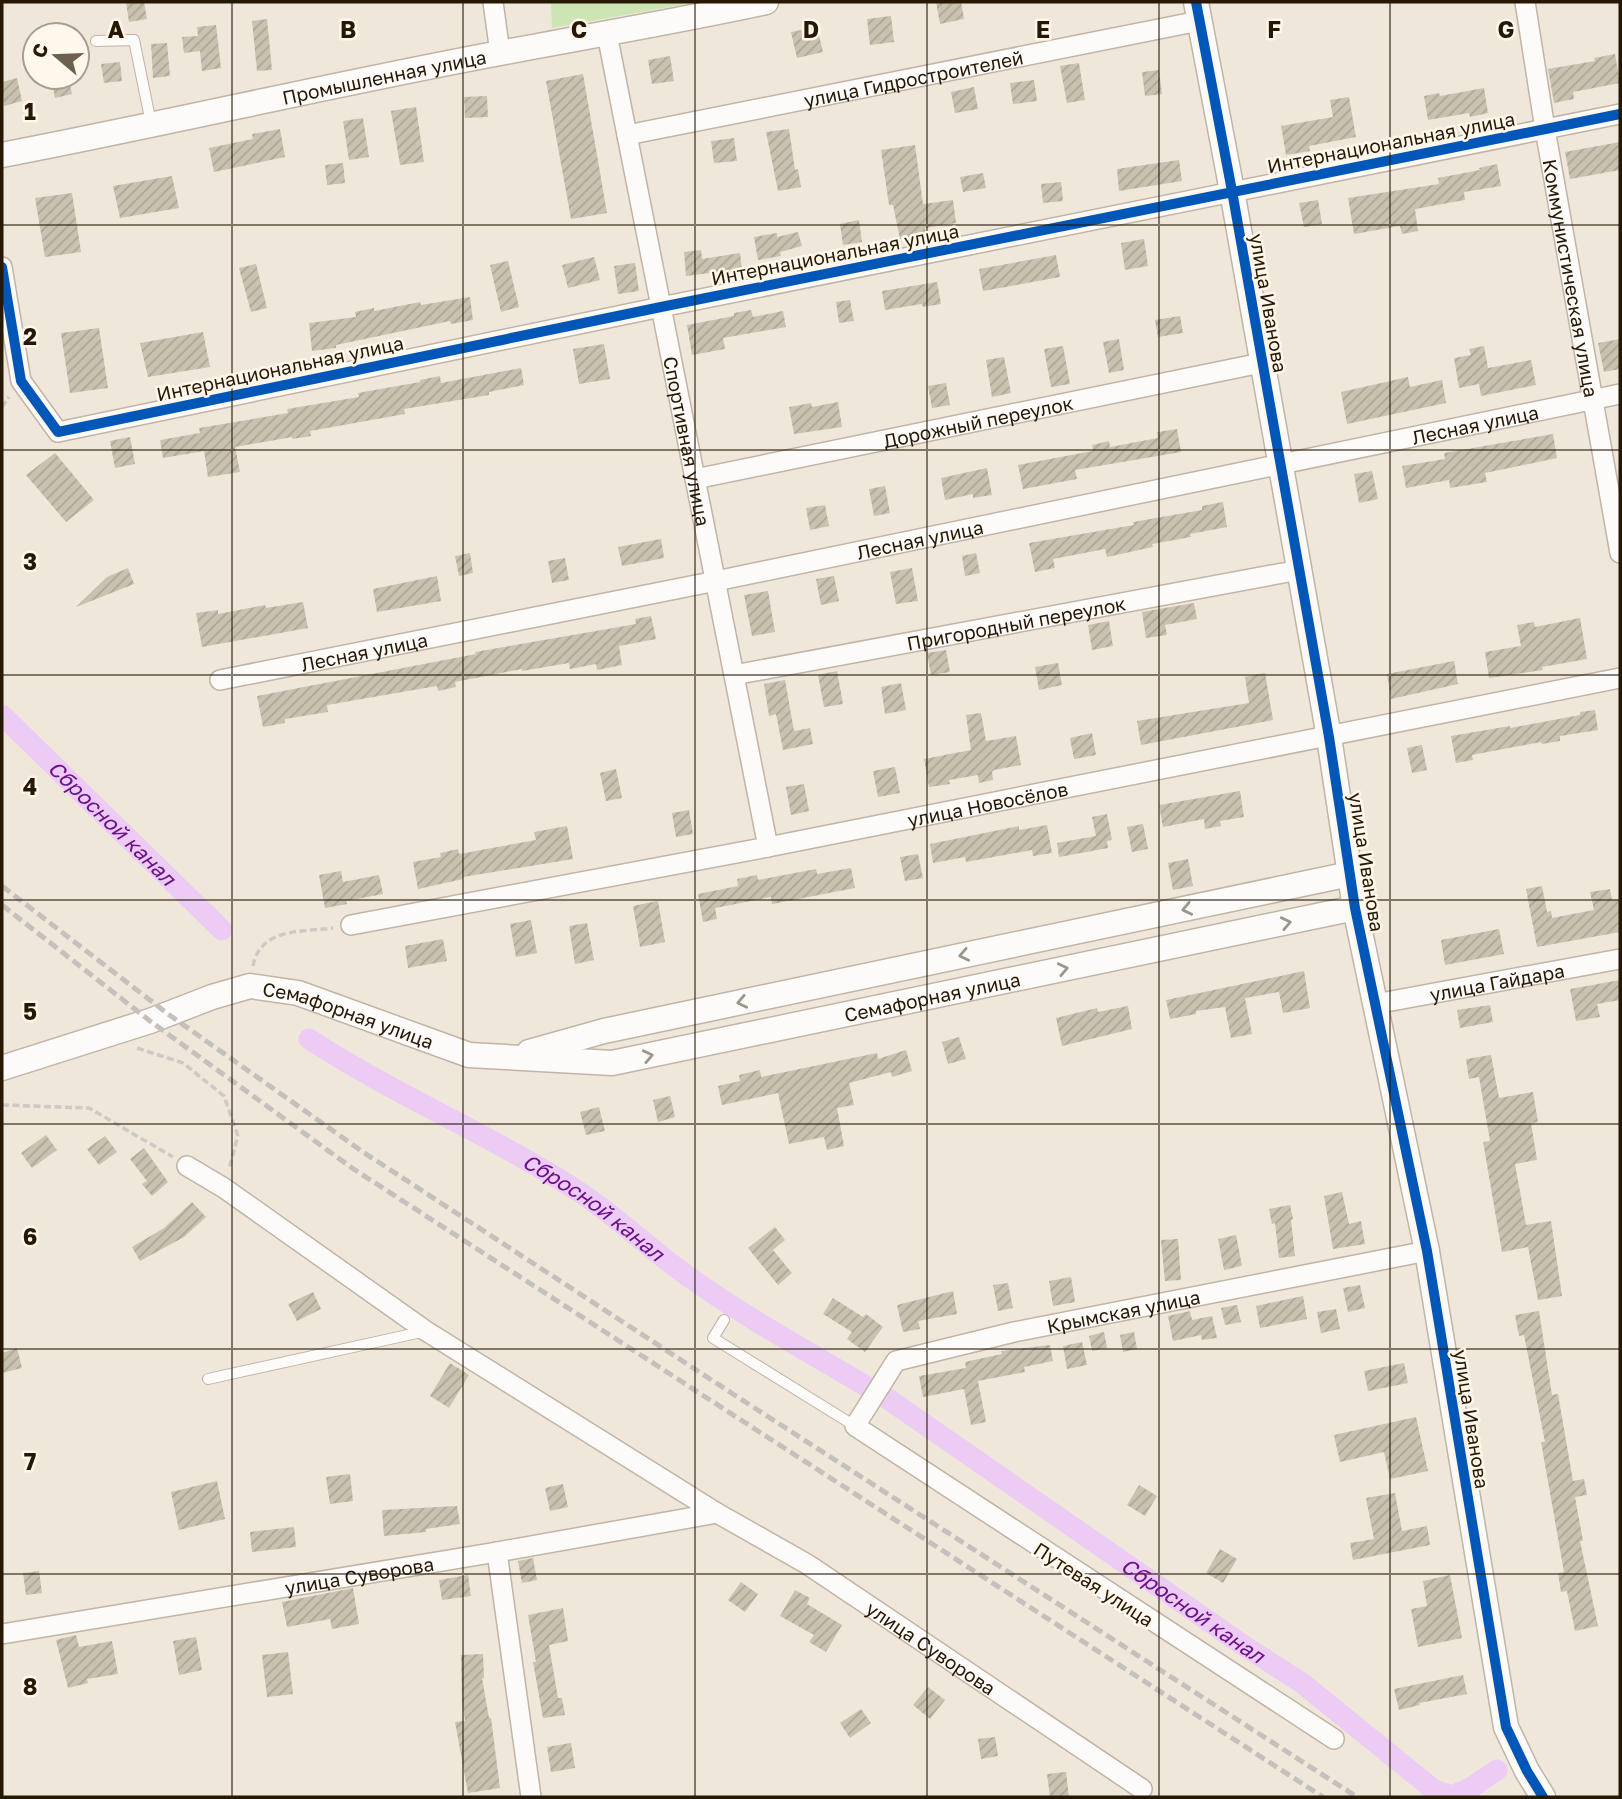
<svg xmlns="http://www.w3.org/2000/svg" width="1622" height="1799" font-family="'Golos Text',sans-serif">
<defs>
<pattern id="building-hatch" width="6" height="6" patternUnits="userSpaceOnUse" patternTransform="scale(1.75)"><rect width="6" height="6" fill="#c9c2b1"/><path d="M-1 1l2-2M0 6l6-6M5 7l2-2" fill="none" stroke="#aca697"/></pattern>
</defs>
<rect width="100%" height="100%" fill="#f0e7db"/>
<path fill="#cde4b4" d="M551,2H697L552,28Z"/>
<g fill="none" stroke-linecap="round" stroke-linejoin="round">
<g stroke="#ecccf4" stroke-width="21">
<path id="s1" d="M2,715L222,930"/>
<path id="s2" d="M309,1039C395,1095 491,1135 578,1191C618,1217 652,1252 692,1279C748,1319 809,1352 869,1388"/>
<path id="s3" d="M888,1399L1243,1645L1302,1683L1434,1790L1452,1796L1472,1787L1497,1770"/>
</g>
</g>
<path fill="url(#building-hatch)" d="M126,2H144L147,19L129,22Z
M936,2H961L964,19L940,24Z
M891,16L894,42L870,45L867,19Z
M267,19L272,70L257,71L252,21Z
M216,25L221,68L202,71L200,51L184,53L182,37L198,36L197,27Z
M817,27L823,52L797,58L791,32Z
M167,43L170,76L153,78L151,44Z
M1615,54L1620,83L1573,92L1574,99L1554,103L1548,69L1595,61L1594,58Z
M670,56L674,81L652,84L648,60Z
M120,62L122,81L104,83L101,64Z
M1079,63L1085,100L1067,103L1060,66Z
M1159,70L1162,94L1145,96L1142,72Z
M583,74L607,213L571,219L546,81Z
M51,77H68L72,94L55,98Z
M17,78L22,101L4,106L2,82Z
M1034,80L1037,101L1013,104L1010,83Z
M974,87L978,109L955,113L951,92Z
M1484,88L1488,113L1470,117L1469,113L1428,120L1424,96L1439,93L1440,96Z
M487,96L488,117L465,118L464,97Z
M1349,97L1356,137L1309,146L1310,151L1286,155L1281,126L1333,117L1330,100Z
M416,107L424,162L400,165L391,111Z
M363,118L369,157L349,160L343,121Z
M280,129L285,157L214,172L209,148L253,139L252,134Z
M789,129L795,170L798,169L801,187L778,191L766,132Z
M734,138L737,161L714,163L711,141Z
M1620,142V170L1570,179L1565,152Z
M915,145L923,204L953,200L956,223L925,228L926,234L900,239L893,205H889L881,150Z
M1179,160L1182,181L1119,191L1117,169Z
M343,163L345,183L327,185L325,165Z
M1497,164L1501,186L1464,192L1465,200L1415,209L1418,231L1402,234L1400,226L1354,234L1348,198L1439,184L1438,178L1480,170L1479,168Z
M983,173L986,188L963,192L960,177Z
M172,176L179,208L120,218L113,186Z
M1061,182L1063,201L1043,203L1041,184Z
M72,193L81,252L45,257L35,198Z
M1318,200L1322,224L1304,227L1299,203Z
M859,220L862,242L843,245L840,224Z
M798,232L802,246L780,252L781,256L758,260L754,237L777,233V237Z
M1144,239L1148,266L1125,270L1121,243Z
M701,250L702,259L740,253L742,269L686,276L684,252Z
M1056,255L1060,277L983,291L979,269Z
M594,257L600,280L568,288L562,265Z
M508,261L519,307L501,312L490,265Z
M635,263L639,291L618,294L614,266Z
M256,264L267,308L251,312L239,268Z
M937,282L941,304L923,307L922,304L885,310L882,291Z
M470,297L473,320L451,324L450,321L336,345V348L312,351L309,323L356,317L355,312L374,308V311L420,302L421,305Z
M850,300L854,321L839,323L836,302Z
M751,310L753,317L783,311L786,327L723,338L725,349L692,355L687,325L734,316V313Z
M1180,316L1183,333L1158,337L1155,320Z
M99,328L108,388L70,393L61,333Z
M203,332L210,367L148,377L140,343Z
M1119,339L1124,370L1109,373L1103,342Z
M1620,339V369L1604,372L1598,343Z
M604,344L610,379L579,384L573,349Z
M1063,346L1070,384L1051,387L1044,349Z
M1484,346L1488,368L1531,360L1536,385L1481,396L1479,384L1459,388L1454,358L1471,355L1469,349Z
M1004,357L1011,393L992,397L986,360Z
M521,368L524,385L489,392V395L404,409L405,414L310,431L311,436L292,439V437L235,447L240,472L208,477L204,451L163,458L160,440L200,433L199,428L288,413L287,409L359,397L358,393L420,382V380L440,376L441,383Z
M1408,377L1410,387L1442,380L1446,403L1347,424L1341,392Z
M946,383L950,405L932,408L928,386Z
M838,402L842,427L794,434L789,407L811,403L812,407Z
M1177,429L1181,452L1075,470L1077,479L1023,489L1018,465L1093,451L1092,445L1109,441L1110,447L1158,438L1157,432Z
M1553,434L1557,458L1485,473L1487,482L1450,488L1449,480L1406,488L1402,466L1445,459L1444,453Z
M130,437L135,464L115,468L110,441Z
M55,453L94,500L66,522L26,475Z
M987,468L992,495L973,498V494L945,500L941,478Z
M1372,471L1378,499L1359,503L1354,474Z
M885,486L890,513L874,516L869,489Z
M1223,502L1227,527L1190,534L1191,537L1152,544L1153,547L1107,557L1105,549L1053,559L1055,568L1035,572L1029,543L1134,525L1133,522L1202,510V506Z
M825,505L829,526L810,530L806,508Z
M661,539L664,558L622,566L618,547Z
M470,553L473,573L459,576L455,556Z
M976,553L980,573L965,576L962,556Z
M565,558L569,580L552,583L548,561Z
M128,568L134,584L76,607L107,577Z
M912,568L918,601L896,604L890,572Z
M437,576L441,601L377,612L373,589Z
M834,576L839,601L821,605L816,579Z
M768,591L775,632L752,636L744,595Z
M303,602L308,628L202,647L196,613L218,610V614L265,605L266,608Z
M1194,603L1197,619L1165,625L1167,635L1146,638L1142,612Z
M651,616L656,639L619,646L622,665L597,670L596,664L570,669L569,663L522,671V669L455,682L456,687L438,691L437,686L327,705L328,712L285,719V723L263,727L257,696L476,654L475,652L636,624L635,619Z
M1580,618L1587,659L1542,667L1543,670L1489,678L1485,652L1521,646L1517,625L1534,622L1535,627Z
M1109,621L1113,646L1092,650L1088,625Z
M946,650L950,672L931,675L927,653Z
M1454,661L1458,684L1391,699L1387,674Z
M1058,663L1062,685L1039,690L1035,667Z
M837,671L843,704L824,707L818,675Z
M1265,673L1273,720L1141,745L1137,721L1249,703L1245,677Z
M785,680L794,731L810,728L813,744L783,750L776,714L769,716L764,684Z
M901,683L906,710L885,714L881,687Z
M1595,710L1598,730L1560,736V741L1542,744L1541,742L1472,755L1473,760L1456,763L1451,736L1510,726V728L1580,715V712Z
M981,713L986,741L1016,736L1021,765L994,770L992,772L993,780L979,783L978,775L949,780L950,784L929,787L924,759L971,750L966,715Z
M1092,733L1096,755L1074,759L1070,738Z
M1422,745L1427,770L1412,773L1407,748Z
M895,767L900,793L878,797L873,771Z
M616,769L622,798L606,801L600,773Z
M804,784L809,811L791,815L786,787Z
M1240,791L1244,817L1220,821L1221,826L1205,829L1204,819L1163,827L1159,805Z
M689,810L693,834L676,837L672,813Z
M1107,814L1112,840L1107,841L1108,848L1059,857L1057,843L1096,836L1092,817Z
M1143,824L1148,849L1132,852L1127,827Z
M1047,825L1052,853L1033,856L1032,850L966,862L965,857L933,863L930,844L1019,826V830Z
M567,826L573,859L463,877V879L418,889L413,862L441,857L440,853L458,849L459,854L536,840L534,832Z
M918,854L923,878L905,881L900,857Z
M1188,859L1193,886L1173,890L1168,863Z
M851,868L855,888L772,904L771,897L715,908L717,919L703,922L698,894L738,886L737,879L757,875L758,880L816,869L817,874Z
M341,871L343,882L379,875L383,894L346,901L347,904L325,908L319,875Z
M1542,886L1547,912L1551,911L1552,918L1594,910L1590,892L1610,889L1612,900L1620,899V932L1537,947L1526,889Z
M658,901L665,942L640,947L633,906Z
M531,920L537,953L516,957L510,924Z
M587,923L594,960L575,964L569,926Z
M1499,929L1504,954L1445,965L1441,940Z
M443,939L447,961L408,968L405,946Z
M1304,971L1310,1008L1283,1013L1279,992L1245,998L1252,1034L1231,1038L1225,1007L1196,1011V1014L1170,1019L1166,1000Z
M1620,980V1000L1597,1004L1600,1017L1576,1021L1570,989Z
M1490,1005L1493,1022L1460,1028L1457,1010Z
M1128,1006L1132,1029L1062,1046L1056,1018L1097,1008L1098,1012Z
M959,1037L966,1059L948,1064L942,1042Z
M906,1050L912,1071L892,1077L891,1072L849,1083L854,1105L837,1108L844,1146L827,1150L824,1137L789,1144L778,1093L722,1105L718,1086L740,1081L739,1075L760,1070L761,1077L877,1053L878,1059Z
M1491,1055L1499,1098L1533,1092L1538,1122L1531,1123L1537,1160L1515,1164L1526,1225L1551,1221L1562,1296L1538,1300L1528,1247L1502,1252L1483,1142L1490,1141L1479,1077L1469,1079L1466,1059Z
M670,1096L675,1117L658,1122L653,1100Z
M599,1107L605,1131L586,1135L580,1112Z
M46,1135L57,1150L32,1168L21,1153Z
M105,1136L117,1152L99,1165L87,1149Z
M144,1148L168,1182L152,1196L142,1184L147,1181L130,1159Z
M1342,1192L1349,1224L1361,1221L1365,1244L1333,1249L1324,1196Z
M192,1202L206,1217L184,1237L140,1261L132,1247L164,1228Z
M1290,1205L1293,1219L1291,1220L1295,1256L1279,1258L1275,1223L1272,1224L1269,1209Z
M775,1227L785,1240L773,1250L792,1273L778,1285L748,1248Z
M1236,1235L1242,1266L1224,1270L1218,1239Z
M1178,1239L1181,1280L1165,1281L1161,1240Z
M1071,1277L1075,1302L1053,1306L1049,1281Z
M1008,1283L1013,1308L998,1311L993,1285Z
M1360,1285L1365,1308L1348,1312L1343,1288Z
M953,1291L957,1314L918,1321L920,1329L903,1332L897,1305Z
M313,1292L321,1309L297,1321L288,1304Z
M1303,1296L1307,1319L1260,1328L1256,1306Z
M833,1298L863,1317L866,1314L883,1327L865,1352L847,1339L852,1332L823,1314Z
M1237,1305L1241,1322L1225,1325L1221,1308Z
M1336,1309L1340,1329L1321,1333L1317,1312Z
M1190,1311L1192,1320L1212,1316L1217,1338L1202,1340L1201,1335L1173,1341L1168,1316Z
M1539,1311L1552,1395L1558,1394L1573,1481L1584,1479L1587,1495L1575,1497L1583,1541H1580L1598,1626L1575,1631L1567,1591L1561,1592L1558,1573L1564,1572L1541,1442H1545L1524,1335L1519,1336L1515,1315Z
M1104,1332L1107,1348L1092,1351L1089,1336Z
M1134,1332L1137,1349L1123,1352L1120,1335Z
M1082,1342L1087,1365L1067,1369L1063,1346Z
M1050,1345L1053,1361L1024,1367L1025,1372L978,1381L986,1422L971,1425L964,1389L923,1397L919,1376L966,1368L965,1362L1002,1354L1001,1351Z
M17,1348L22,1368L2,1373V1353Z
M450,1363L469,1375L449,1408L430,1396Z
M1404,1363L1408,1383L1368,1391L1364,1371Z
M1416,1417L1428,1471L1390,1479L1384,1452L1340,1462L1334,1435Z
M350,1474L353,1501L330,1504L326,1477Z
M217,1481L225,1519L179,1530L171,1492Z
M563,1484L568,1507L550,1511L545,1488Z
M1139,1485L1157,1496L1145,1516L1127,1505Z
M1395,1493L1402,1531L1427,1526L1430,1545L1353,1560L1350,1543L1374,1539L1366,1498Z
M457,1506L460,1524L426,1529V1532L384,1536L382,1510Z
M294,1527L296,1547L252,1552L250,1532Z
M1220,1549L1237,1559L1223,1583L1206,1573Z
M533,1558L537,1580L522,1583L518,1561Z
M39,1571L42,1593L26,1595L23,1573Z
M468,1575L471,1596L442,1600L439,1580Z
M1450,1575L1462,1638L1418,1647L1411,1609L1427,1606L1423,1581Z
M741,1582L758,1594L745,1612L728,1600Z
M353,1588L359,1624L332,1629L330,1619L287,1627L282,1602Z
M795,1590L810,1598L807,1604L842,1625L826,1652L809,1642L814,1635L780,1616Z
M563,1608L568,1641L549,1645L558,1698H562L565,1715L543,1718L533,1662H536L528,1615Z
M76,1635L79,1647L112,1641L118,1674L87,1679L88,1683L68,1688L56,1640Z
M196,1637L202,1670L179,1675L173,1641Z
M288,1652L293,1694L267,1697L262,1655Z
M483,1654L484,1678H482L489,1718H491L500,1788L468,1793L455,1722L465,1721L462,1703L461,1655Z
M1463,1675L1467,1694L1419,1703L1420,1705L1399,1710L1394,1689Z
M928,1687L945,1700L930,1719L913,1705Z
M861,1709L871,1723L850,1738L840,1723Z
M995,1737L998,1756L981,1759L978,1739Z
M571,1743L575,1768L551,1772L547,1747Z
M1066,1772L1069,1797H1050L1047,1774Z"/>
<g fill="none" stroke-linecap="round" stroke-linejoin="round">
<defs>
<path id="service" d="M96,41L134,40L151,123
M724,1320L713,1338L855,1426
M208,1379L426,1331"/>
<g id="minor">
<path d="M493,2L500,53"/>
<path id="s4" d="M1525,2L1545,129L1620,553"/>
<path id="s5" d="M607,34L768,847"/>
<path id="s6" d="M627,135L1199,21"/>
<path d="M2,267L21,381L58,432L661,307L1620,114"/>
<path id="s7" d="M695,479L1261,363"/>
<path id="s8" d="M734,675L1299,570"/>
<path id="s9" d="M220,680L716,581L1620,394"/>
<path id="s10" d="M351,925L768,847L1620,678"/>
<path id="s11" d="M1375,1004L1620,959"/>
<path id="s12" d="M187,1166L224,1188L426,1331L717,1513L807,1564L1142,1789"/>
<path d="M497,1552L531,1797"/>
<path id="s13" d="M2,1634L497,1552L717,1513"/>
<path id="s14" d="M1334,1739L855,1426L896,1361L1014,1332L1427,1251"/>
</g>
<g id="tertiary">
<path d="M1196,2L1232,191L1329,737L1355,908L1427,1251L1506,1727L1527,1771L1543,1797"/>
<path id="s15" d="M2,155C169,123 334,84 500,53C589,36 678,21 766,2"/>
<path d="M529,1052L604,1031L1350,874"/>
<path id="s16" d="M2,1068L150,1021L212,997L250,986L298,993L469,1055L612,1063L1355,908"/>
</g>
</defs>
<use href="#service" stroke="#c0b4a5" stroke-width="12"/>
<use href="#minor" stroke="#c0b4a5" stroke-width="22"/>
<use href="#tertiary" stroke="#c0b4a5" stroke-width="27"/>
<path stroke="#cdc9c3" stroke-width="3.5" stroke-dasharray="7 3.5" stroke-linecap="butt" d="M2,407L9,397
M253,966C260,927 304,932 333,928
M137,1048L183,1063L224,1096L238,1136L229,1169
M2,1105L89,1108L173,1157"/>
<use href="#service" stroke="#fdfbfa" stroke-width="10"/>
<use href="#minor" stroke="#fdfbfa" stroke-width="19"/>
<use href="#tertiary" stroke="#fdfbfa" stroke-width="24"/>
<path stroke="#c4c1bd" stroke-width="5" stroke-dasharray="10 5" stroke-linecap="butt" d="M2,886L168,1014L363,1152L733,1394L1357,1797
M2,905L150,1021L352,1168L1323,1797"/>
<defs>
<path id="cycleway" d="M1196,2L1232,191L1329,737L1355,908L1427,1251L1506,1727L1527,1771L1543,1797
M2,267L21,381L58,432L661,307L1620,114"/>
</defs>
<use href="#cycleway" stroke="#fff7ec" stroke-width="15"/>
<use href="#cycleway" stroke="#0057b8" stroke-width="10"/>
</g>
<defs><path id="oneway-chevron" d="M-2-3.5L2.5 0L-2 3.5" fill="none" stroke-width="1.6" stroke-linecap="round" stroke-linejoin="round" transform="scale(1.75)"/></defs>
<g stroke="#9c958b">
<use href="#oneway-chevron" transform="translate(1187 909) rotate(168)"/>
<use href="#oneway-chevron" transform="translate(1286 923) rotate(-12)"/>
<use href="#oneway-chevron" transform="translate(964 955) rotate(168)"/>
<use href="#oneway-chevron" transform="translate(1063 969) rotate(-12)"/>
<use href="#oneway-chevron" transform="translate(742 1002) rotate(168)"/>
<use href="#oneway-chevron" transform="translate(648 1056) rotate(-12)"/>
</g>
<path fill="none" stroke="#261803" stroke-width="2" stroke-opacity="0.55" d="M232,2V1797M463,2V1797M695,2V1797M927,2V1797M1159,2V1797M1390,2V1797M2,225H1620M2,450H1620M2,675H1620M2,900H1620M2,1124H1620M2,1349H1620M2,1574H1620"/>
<g text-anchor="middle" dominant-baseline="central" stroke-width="5" stroke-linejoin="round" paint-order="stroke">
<g font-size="19" fill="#261803" stroke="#fff7ec">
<text stroke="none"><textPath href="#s15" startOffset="390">Промышленная улица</textPath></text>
<text stroke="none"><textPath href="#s6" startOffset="292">улица Гидростроителей</textPath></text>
<text transform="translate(1391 142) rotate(-11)">Интернациональная улица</text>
<text transform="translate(835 254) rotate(-11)">Интернациональная улица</text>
<text stroke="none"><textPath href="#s4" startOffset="280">Коммунистическая улица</textPath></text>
<text transform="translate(1269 303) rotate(80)">улица Иванова</text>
<text transform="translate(280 368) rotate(-12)">Интернациональная улица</text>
<text stroke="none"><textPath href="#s7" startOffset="289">Дорожный переулок</textPath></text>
<text stroke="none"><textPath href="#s9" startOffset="1281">Лесная улица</textPath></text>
<text stroke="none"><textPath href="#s5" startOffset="415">Спортивная улица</textPath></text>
<text stroke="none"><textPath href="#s9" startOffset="714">Лесная улица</textPath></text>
<text stroke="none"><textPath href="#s8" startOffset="287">Пригородный переулок</textPath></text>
<text stroke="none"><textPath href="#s9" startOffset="147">Лесная улица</textPath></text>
<text stroke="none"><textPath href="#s10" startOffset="648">улица Новосёлов</textPath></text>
<text transform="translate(1367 862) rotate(81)">улица Иванова</text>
<text stroke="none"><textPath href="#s11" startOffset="124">улица Гайдара</textPath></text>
<text stroke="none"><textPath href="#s16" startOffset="962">Семафорная улица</textPath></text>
<text stroke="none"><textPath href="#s16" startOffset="364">Семафорная улица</textPath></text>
<text stroke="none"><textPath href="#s14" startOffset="882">Крымская улица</textPath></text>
<text transform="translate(1472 1419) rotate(81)">улица Иванова</text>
<text stroke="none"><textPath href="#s13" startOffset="362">улица Суворова</textPath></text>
<text transform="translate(1094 1584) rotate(33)">Путевая улица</text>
<text stroke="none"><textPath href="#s12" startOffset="887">улица Суворова</textPath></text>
</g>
<g font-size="21" font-style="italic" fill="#6c108c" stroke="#fff7ec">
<text stroke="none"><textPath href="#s1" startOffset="154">Сбросной канал</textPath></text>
<text stroke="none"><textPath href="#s2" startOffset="331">Сбросной канал</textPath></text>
<text stroke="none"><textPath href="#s3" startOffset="371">Сбросной канал</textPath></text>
</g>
</g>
<g font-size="23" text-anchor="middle" font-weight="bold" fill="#261803" stroke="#fff7ec" stroke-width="5" stroke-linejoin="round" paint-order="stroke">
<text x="116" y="38">A</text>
<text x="348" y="38">B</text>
<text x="579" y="38">C</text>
<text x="811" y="38">D</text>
<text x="1043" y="38">E</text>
<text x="1274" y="38">F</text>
<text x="1506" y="38">G</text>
<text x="30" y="120">1</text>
<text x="30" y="345">2</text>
<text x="30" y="570">3</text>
<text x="30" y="795">4</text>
<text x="30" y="1020">5</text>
<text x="30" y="1245">6</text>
<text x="30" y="1470">7</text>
<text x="30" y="1695">8</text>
</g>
<rect width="1622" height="1799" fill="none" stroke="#261803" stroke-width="7"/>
<g transform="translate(56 56) rotate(289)"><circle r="33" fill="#fff7ec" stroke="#a89e8f" stroke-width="2"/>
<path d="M0-5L12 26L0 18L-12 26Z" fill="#6d604f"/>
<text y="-10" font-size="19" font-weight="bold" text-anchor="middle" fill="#261803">С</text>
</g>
</svg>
